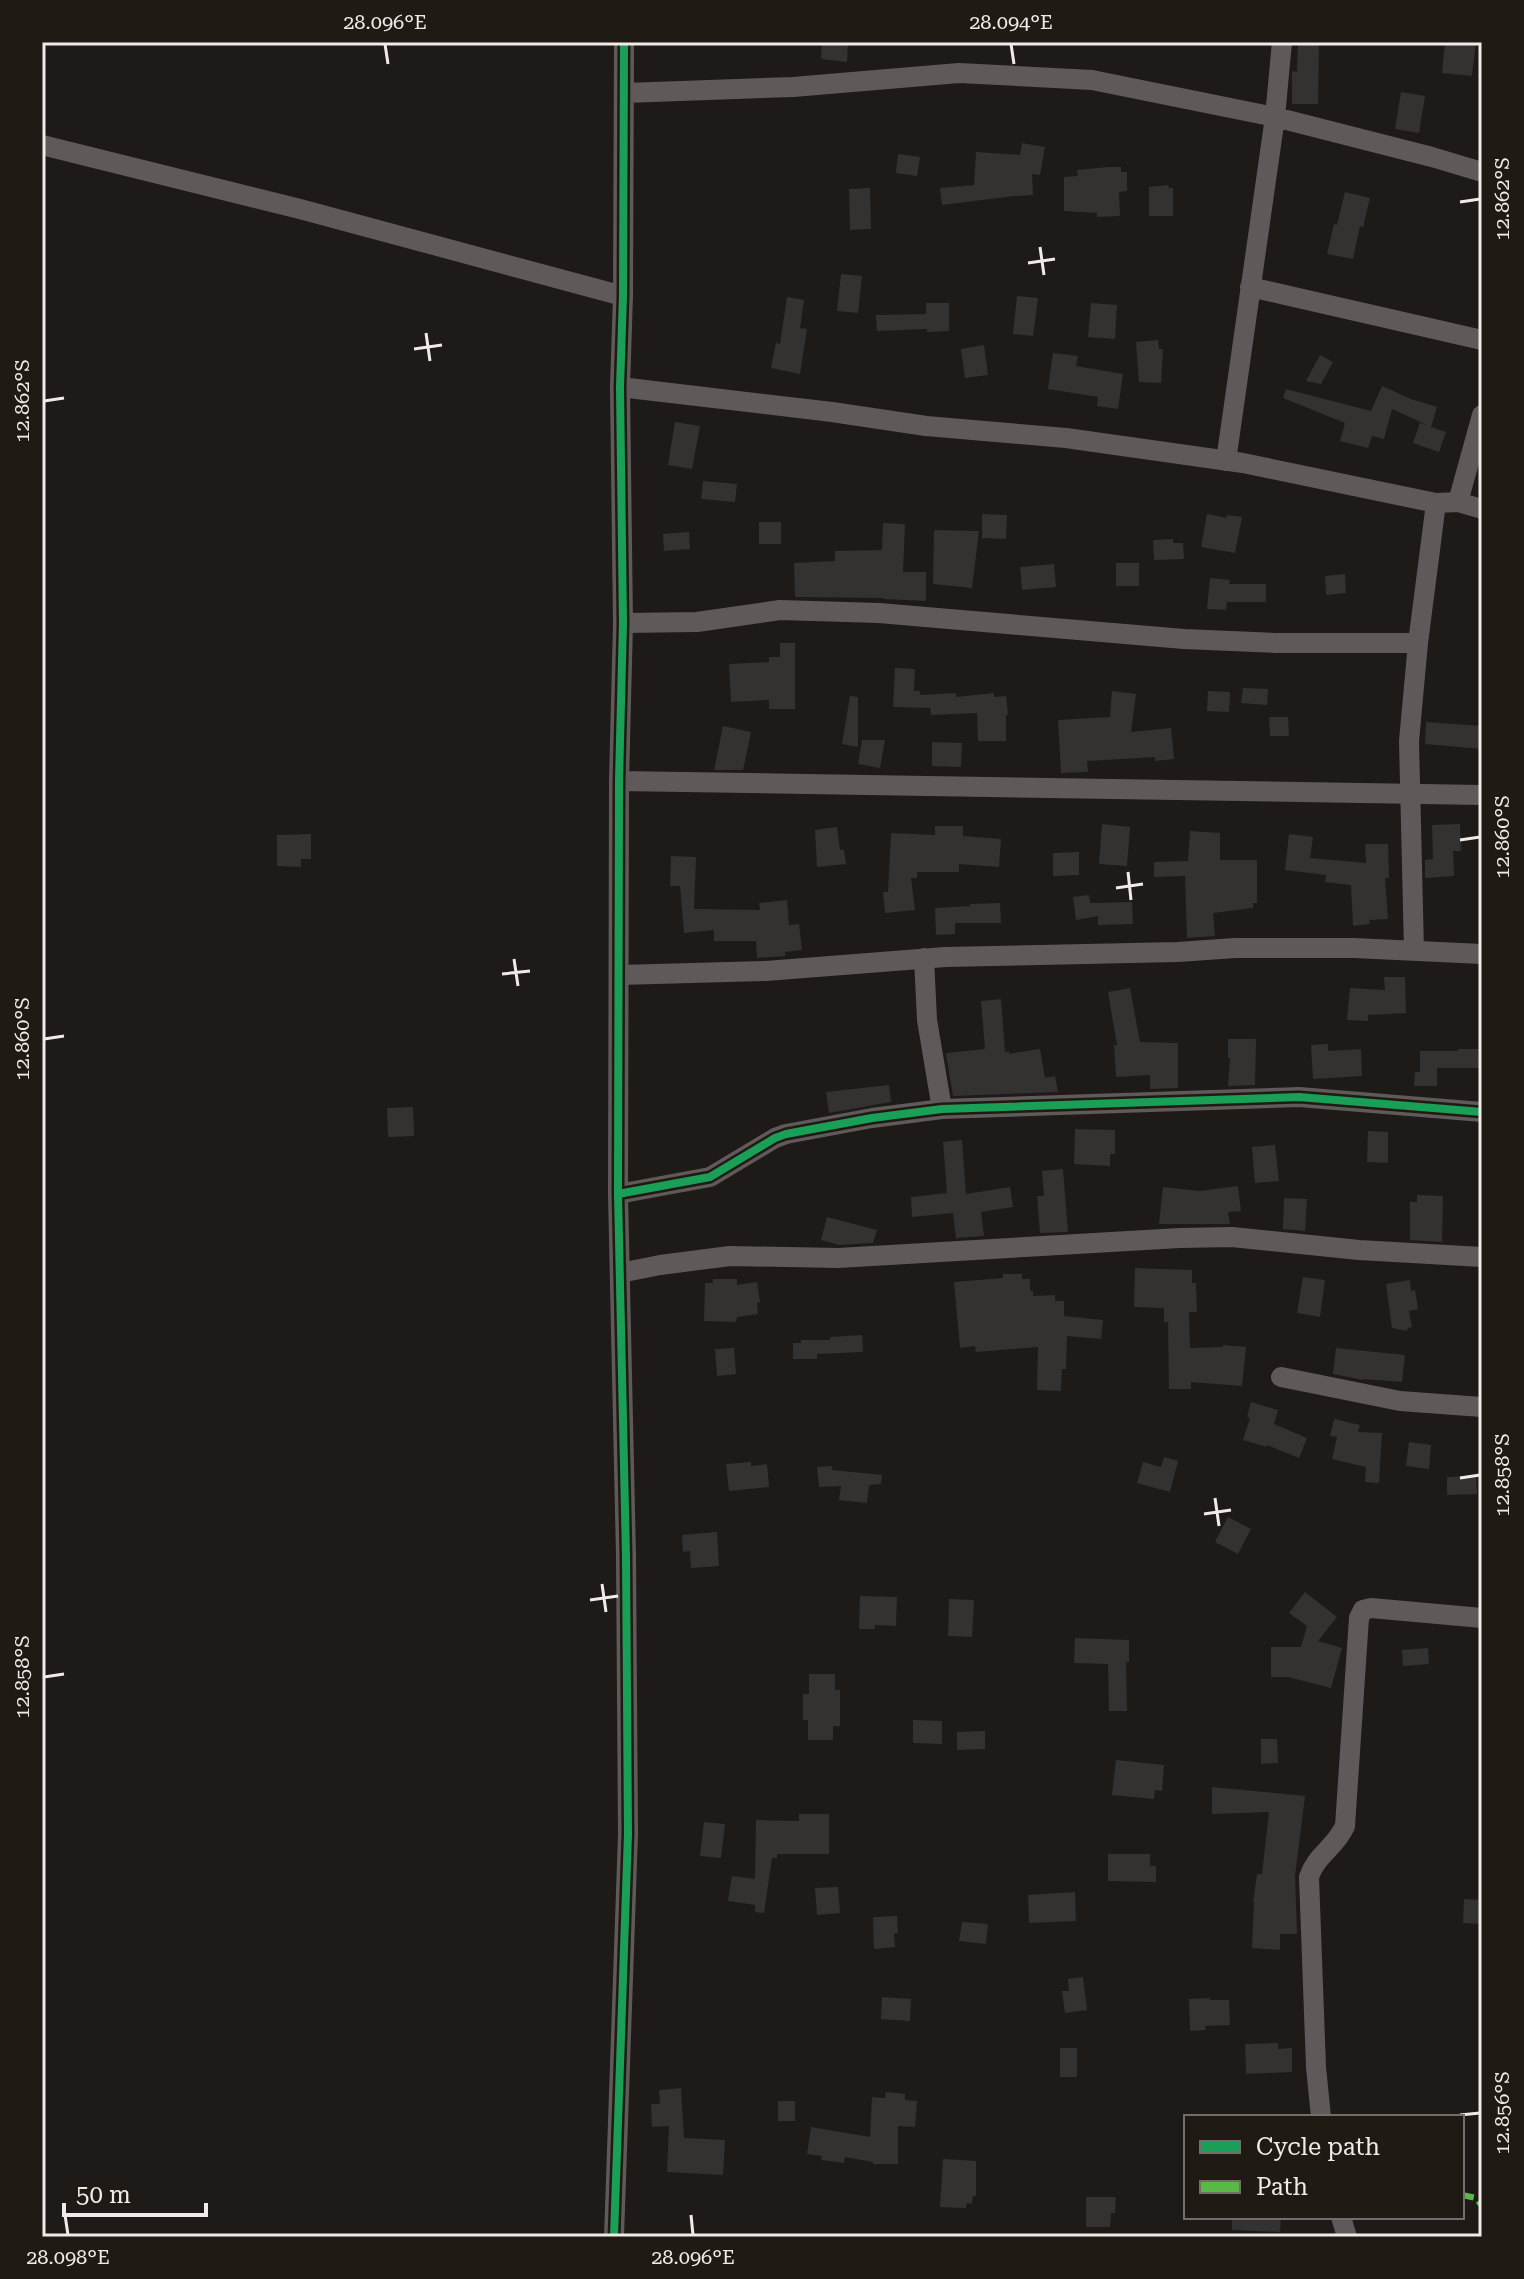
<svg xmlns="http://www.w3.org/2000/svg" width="1524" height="2279" font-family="'Roboto Serif',serif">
<rect width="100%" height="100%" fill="#1d1a18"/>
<path fill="#343230" d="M822,42H848L847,62L821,59Z
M1298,42H1319L1318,104H1292V71L1297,72Z
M1445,42H1476L1472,76L1442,73Z
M1401,92L1425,96L1419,133L1395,129Z
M1022,143L1045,147L1040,175L1032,174L1033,195L1014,196L942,205L940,188L974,185L976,152L1020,155Z
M898,154L920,157L917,176L896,173Z
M1108,167H1121V172H1127V191L1119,192L1120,216L1097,217V213L1064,211V177L1078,176L1077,170Z
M1168,185L1169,188H1173V216H1149V187Z
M870,188L871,229L850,230L849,189Z
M1345,192L1370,198L1363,227L1360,226L1353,259L1327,254L1334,224L1337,225Z
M841,274L862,276L858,313L837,311Z
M1017,296L1038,298L1033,336L1013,334Z
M787,297L804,300L800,328L807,329L800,374L771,368L776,343L780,344Z
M926,303H949V331L927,332V329L877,331L876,315L926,314Z
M1091,303L1117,305L1115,339L1088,337Z
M1158,340L1159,349H1163L1161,383L1139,382L1136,342Z
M984,345L988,375L965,378L961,349Z
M1053,353L1078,356L1076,366L1123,374L1118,409L1097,406L1098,397L1048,389Z
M1320,355L1333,362L1321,384L1306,381Z
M1382,386L1411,399L1437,407L1431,427L1446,432L1439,452L1413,443L1420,423L1427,425L1392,409L1384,439L1372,436L1368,448L1340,441L1345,423L1283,398L1286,389L1371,411Z
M675,422L700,426L692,469L668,465Z
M703,481L737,484L735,502L701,499Z
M982,514L1007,515L1006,539L982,538Z
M1207,514L1227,518V515L1242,517L1235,553L1201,547Z
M759,522H781V544H759Z
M883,523L905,524L903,572H926V601L883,599V598L795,597L794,563L835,561V551L882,550Z
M934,530L979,531L972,588L933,584Z
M689,532L690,549L664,551L663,534Z
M1173,539V543H1183L1184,559L1154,560L1153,540Z
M1116,563H1139V586H1116Z
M1054,564L1056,587L1022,590L1020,567Z
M1345,574L1346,593L1326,595L1325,576Z
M1210,578L1230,580L1229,584H1266V602H1227L1226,610L1207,609Z
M780,643H795V709H769V700L731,702L729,664L769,662V657H780Z
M895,668L915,669L914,691H920V695L956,693V697L994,693V697L1006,696L1008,715H1006V741H978L977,713L931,715L930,708L893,707Z
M1243,688L1268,689L1267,705L1241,703Z
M1112,691L1136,694L1131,732L1171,728L1174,759L1155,761V757L1087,761L1088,772L1061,773L1058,720L1110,717Z
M1208,691L1230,692L1229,712L1207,711Z
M850,696L858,697V747L842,744Z
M1269,717H1288L1289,736H1270Z
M1426,722L1482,726V749L1425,744Z
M723,726L751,732L743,770H714Z
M862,740H885L880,768L858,764Z
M932,742L962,743L961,767L932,766Z
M1102,824L1130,827L1127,866L1099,864Z
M1460,824L1461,851H1453L1454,876L1425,878V860L1433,859L1432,825Z
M935,826H963V836L1001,839L999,867L959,864V872H917V878H911L915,910L885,913L883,892H888L891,833L935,835Z
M837,827L840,850H844L846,864L817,867L815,830Z
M1190,831L1220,833V860H1257V903H1253V908L1213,913L1215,936L1187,938L1185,876L1154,877V862L1188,861Z
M311,834V859H301V867L277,866V835Z
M1289,834L1313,837L1310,858L1366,863L1365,844H1388L1389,878H1385L1388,919L1369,920L1370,924L1353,926L1351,885L1325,882L1326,875L1285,870Z
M1079,852V875L1053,876V853Z
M671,856L696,857L694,909L760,910L759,903L787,900L789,925L799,924L802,950L785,952V956L757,958L756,941H714V930L684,933L680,886H670Z
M1089,895L1090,903L1132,902L1133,924L1098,925V916L1076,920L1073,897Z
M1000,903L1001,923H955V934L936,935L935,908L970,906V904Z
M1384,977H1405L1406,1013L1368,1015V1021L1347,1020L1350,988L1385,990Z
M1130,988L1140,1042L1178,1043V1088L1150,1089V1075L1116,1077L1114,1045H1117L1108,992Z
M1001,999L1005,1052L1009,1051V1054L1040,1049L1045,1078L1055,1076L1058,1092L953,1096L946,1053L985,1049L981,1001Z
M1228,1039H1256L1255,1085L1228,1086L1230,1058H1228Z
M1328,1044V1051L1361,1049L1362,1076L1313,1079L1311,1045Z
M1458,1049H1482V1068H1437V1086H1414L1415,1072H1420V1051H1458Z
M889,1085L891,1102L829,1113L826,1092Z
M413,1107L414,1136L388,1137L387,1108Z
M1075,1129L1115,1130V1154H1110V1166L1074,1164Z
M1368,1131L1388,1132V1163L1367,1162Z
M962,1140L966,1194L1010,1187L1013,1207L981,1212L984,1236L956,1238L953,1213L912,1217L911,1197L947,1193L943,1142Z
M1275,1145L1279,1181L1255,1183L1252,1147Z
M1063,1169L1068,1232L1040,1233L1037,1196H1044L1042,1171Z
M1238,1186L1241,1211L1228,1212L1230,1224H1159L1163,1187L1200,1191Z
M1417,1195L1443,1196L1442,1242L1410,1240V1202H1417Z
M1284,1198L1307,1199L1305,1231L1283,1229Z
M827,1217L877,1230L873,1243L839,1245L821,1240Z
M1135,1268L1192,1270V1283H1196L1197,1312H1189L1190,1348L1223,1347V1345L1246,1347L1242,1386L1191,1382V1389H1169L1168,1322H1164V1308L1134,1307Z
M1003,1274H1022V1279H1030V1291H1033V1296L1055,1295V1301H1064V1316L1103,1320L1101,1339L1067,1336L1066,1369H1062L1061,1391L1037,1390L1038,1347L976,1352L975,1346L960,1348L954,1282L1003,1278Z
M1303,1277L1325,1280L1320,1317L1297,1313Z
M713,1279H737V1285L757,1282L760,1302L757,1303L758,1314L737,1317L736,1322L704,1321L705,1283H713Z
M1410,1280L1411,1291L1415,1290L1418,1309L1409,1311L1412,1327L1408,1328L1407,1331L1392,1328L1386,1284Z
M862,1335L863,1352L817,1354V1359H793V1343H801V1340H830V1337Z
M734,1348L736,1374L717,1376L715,1349Z
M1336,1348L1405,1355L1402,1382L1363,1379V1380L1333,1374Z
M1251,1402L1278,1410L1274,1424L1307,1438L1299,1458L1267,1445V1447L1243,1440L1250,1418L1247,1417Z
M1334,1419L1360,1425L1358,1432L1382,1433L1379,1483L1365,1482L1366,1467L1332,1459L1337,1437L1330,1436Z
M1409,1442L1431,1445L1429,1469L1406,1466Z
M1164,1457L1178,1461L1170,1492L1137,1483L1143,1462L1161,1467Z
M751,1462V1466L767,1464L769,1487L729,1491L726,1464Z
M832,1466V1470L882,1475L881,1484L869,1485L867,1503L839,1500L841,1486L819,1487L817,1467Z
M1476,1476L1477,1494L1447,1495V1477Z
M1228,1517L1251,1529L1238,1554L1215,1542Z
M717,1532L719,1566L691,1568L690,1551L683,1552L682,1535Z
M1305,1592L1337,1617L1318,1641L1342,1648L1331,1688L1288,1677H1271V1647H1301L1307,1626L1289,1613Z
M860,1596L897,1597L896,1626L875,1625V1629H859Z
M949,1599L974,1600L972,1637L948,1636Z
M1075,1638L1129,1640V1662H1126L1127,1711H1109L1108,1664L1074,1663Z
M1428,1648L1429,1664L1403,1666L1402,1650Z
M809,1674H835V1690H840V1726H833V1740H808V1720H803V1694H809Z
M913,1720L942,1721V1744L913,1743Z
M985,1731V1749L957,1750V1732Z
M1261,1739H1277L1278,1763L1261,1764Z
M1116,1760L1164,1765L1162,1791L1155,1790L1154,1799L1112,1795Z
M1212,1787L1305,1796L1295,1876L1297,1934H1280V1950L1252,1948L1254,1902H1253L1257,1874H1262L1269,1812L1212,1814Z
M799,1814H829V1854H777V1858H772L764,1913L755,1912V1905L728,1901L732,1876L755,1879L756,1820L799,1821Z
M704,1822L725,1824L721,1858L700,1856Z
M1108,1854H1150V1866H1156V1882L1108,1881Z
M838,1887L840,1913L817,1915L815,1888Z
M1075,1892L1076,1921L1029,1923L1028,1895Z
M1464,1899L1482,1900V1924L1463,1923Z
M897,1916L898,1933L894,1934L895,1947L874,1949L873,1917Z
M962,1922L988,1924L986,1944L959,1941Z
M1083,1977L1087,2010L1065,2013L1062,1991H1069L1068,1979Z
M882,1997L911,1999L910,2021L881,2019Z
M1210,1998V2000H1229L1230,2025L1205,2026L1206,2030L1190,2031L1189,1999Z
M1278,2043V2049L1292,2048V2072L1246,2074L1245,2044Z
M1060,2048H1077V2077H1060Z
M681,2088L684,2138L725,2140L723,2175L667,2172L669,2126L652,2127L651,2104H660L659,2090Z
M886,2092L905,2094V2100L917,2101L915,2127L898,2126V2164H873V2162L845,2157L844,2163L821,2160L822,2156L807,2154L811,2127L870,2137L872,2097L885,2098Z
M778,2101H795V2121H778Z
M943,2159L976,2161V2196H973L972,2204L967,2203L966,2208L940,2207Z
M1086,2197H1116L1115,2213H1111L1110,2227H1086Z
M1232,2217H1281L1280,2232L1232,2230Z"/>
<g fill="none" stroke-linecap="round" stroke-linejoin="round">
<path stroke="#60595a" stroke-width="20" d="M625,93L793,87L959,73L1092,80L1275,117L1432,157L1482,172
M42,145L300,209L623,296
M1250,287L1482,340
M620,387L832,412L926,426L1066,438L1243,463L1436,503L1458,502L1482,509
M1226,461L1275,117L1282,42
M1458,502L1482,415
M623,623L697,622L780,610L879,613L1184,639L1276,643H1418
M619,781L1482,795
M1414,950L1409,741L1418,643L1436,503
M924,958L927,1020L942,1109
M619,975L766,971L945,957L1178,952L1235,948H1354L1482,954
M618,1194L710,1177L775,1138L786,1134L872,1118L942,1109L1299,1097L1482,1112
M620,1273L660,1265L730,1256L838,1258L1180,1238L1232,1237L1359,1250L1482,1257
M1281,1377L1400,1401L1482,1407
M1321,2117L1316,2067L1309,1877C1316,1855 1335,1848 1345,1826L1359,1618L1363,1610L1371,1608L1482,1618
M1341,2217L1347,2237
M614,2237L628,1834L626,1556L618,1194L619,781L623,623L620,387L623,296L624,42"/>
<path stroke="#58b947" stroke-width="6" stroke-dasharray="12 6" stroke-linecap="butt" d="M1462,2195L1476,2198L1482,2206"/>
<defs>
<path id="cycleway" d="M618,1194L710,1177L775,1138L786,1134L872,1118L942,1109L1299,1097L1482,1112
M614,2237L628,1834L626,1556L618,1194L619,781L623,623L620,387L623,296L624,42"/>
</defs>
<use href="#cycleway" stroke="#201a15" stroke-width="13"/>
<use href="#cycleway" stroke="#1a9f57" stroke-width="8"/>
</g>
<path fill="none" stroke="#f0ebe8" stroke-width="3" d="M385,44L388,64M1011,44L1014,64M1460,202L1480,199M1040,247L1044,275M1028,263L1055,259M426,333L430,361M414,349L442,345M44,401L64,398M1460,840L1480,837M1128,872L1131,900M1116,888L1143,884M514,959L518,986M502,974L530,971M44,1039L64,1036M1460,1478L1480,1475M1215,1498L1219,1526M1204,1514L1231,1510M602,1584L606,1612M590,1600L618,1596M44,1677L64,1674M1460,2115L1480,2113M65,2215L68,2235M691,2215L693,2235"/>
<rect width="1524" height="2279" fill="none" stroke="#201a15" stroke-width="88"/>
<rect x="1184" y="2115" width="280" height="104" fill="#201a15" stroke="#736e69" stroke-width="2"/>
<rect x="1200" y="2141" width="40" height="12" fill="#1a9f57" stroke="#736e69" stroke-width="2"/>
<text x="1256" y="2155" font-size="24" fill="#f0ebe8">Cycle path</text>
<rect x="1200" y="2181" width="40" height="12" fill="#58b947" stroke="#736e69" stroke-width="2"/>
<text x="1256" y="2195" font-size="24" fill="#f0ebe8">Path</text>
<path d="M64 2203v12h142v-12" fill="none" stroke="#f0ebe8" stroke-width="4"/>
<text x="76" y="2203" font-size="24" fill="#f0ebe8" stroke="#201a15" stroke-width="6" paint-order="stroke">50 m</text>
<rect x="44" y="44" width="1436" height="2191" fill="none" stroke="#f0ebe8" stroke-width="3"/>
<g font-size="20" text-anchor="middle" fill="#f0ebe8">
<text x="385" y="29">28.096°E</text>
<text x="1011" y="29">28.094°E</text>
<text transform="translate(1502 199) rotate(-90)" y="7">12.862°S</text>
<text transform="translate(22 401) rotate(-90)" y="7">12.862°S</text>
<text transform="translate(1502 837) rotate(-90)" y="7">12.860°S</text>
<text transform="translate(22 1039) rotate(-90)" y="7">12.860°S</text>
<text transform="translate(1502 1475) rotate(-90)" y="7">12.858°S</text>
<text transform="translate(22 1677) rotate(-90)" y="7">12.858°S</text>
<text transform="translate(1502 2113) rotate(-90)" y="7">12.856°S</text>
<text x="68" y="2264">28.098°E</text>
<text x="693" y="2264">28.096°E</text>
</g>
</svg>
